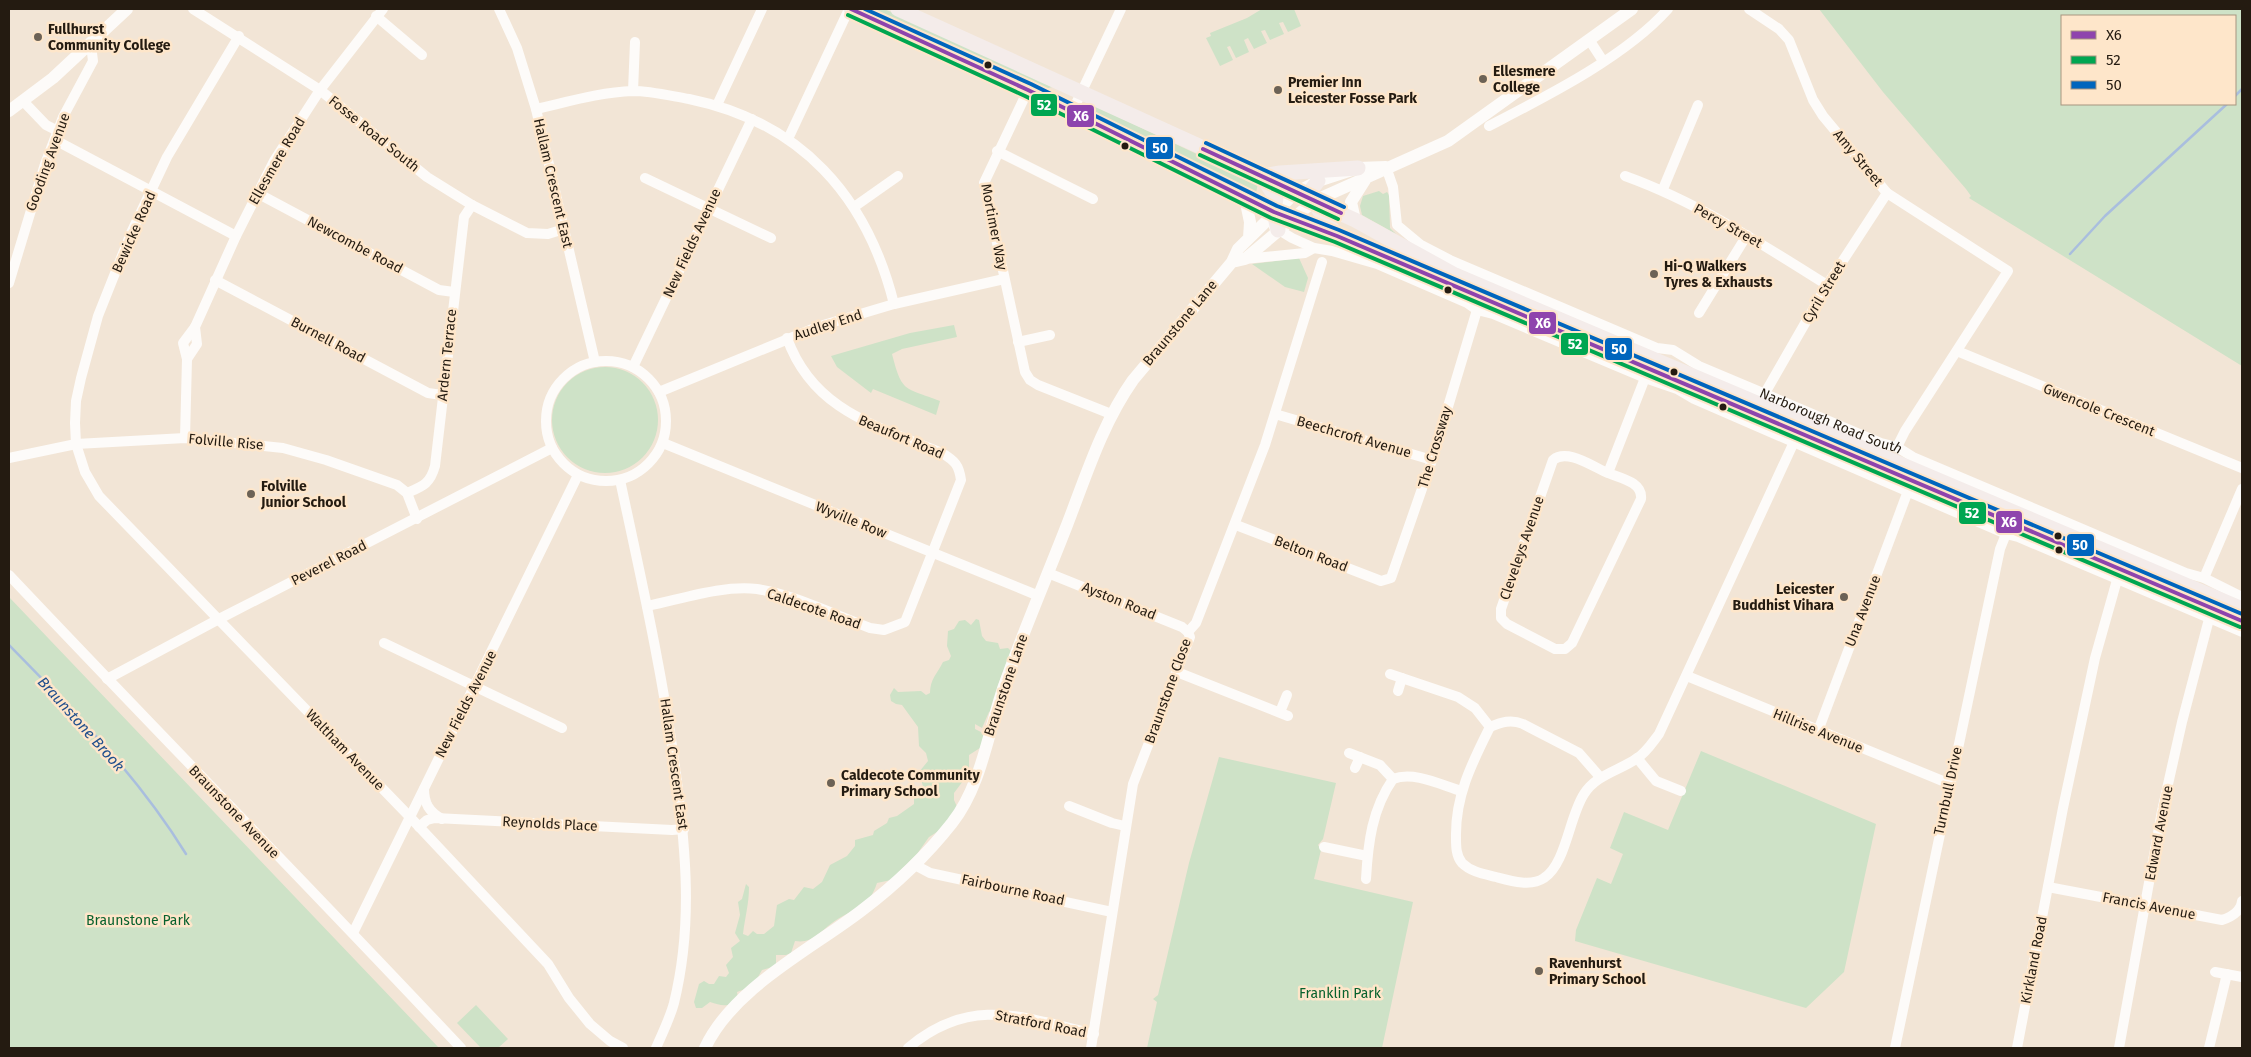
<svg xmlns="http://www.w3.org/2000/svg" width="2251" height="1057" font-family="'Fira Sans',sans-serif">
<rect width="100%" height="100%" fill="#f2e5d6"/>
<path fill="#cee2c7" fill-rule="evenodd" d="M867,9H884L894,13L1052,87L1042,90L953,46Z
M1262,9H1294L1301,26L1288,32L1283,22L1279,23L1284,34L1270,40L1265,30L1261,31L1267,43L1254,49L1248,38L1244,40L1249,52L1236,58L1230,46L1227,47L1233,60L1220,66L1206,38L1211,36L1210,33L1247,18Z
M1819,9H2242V366L1969,198L1971,196L1966,189L1883,92ZM2062,16H2235V104H2062Z
M1091,104L1258,183L1256,193L1089,109Z
M1379,191L1383,194L1387,192L1389,195L1390,228L1396,234L1362,215L1360,206L1363,196Z
M1299,258L1308,278L1304,292L1285,287L1252,264Z
M954,325L957,337L902,349L892,354C902,393 904,387 940,401L936,415L873,389L871,393L837,367L831,356L910,333Z
M552 420a53 53 0 1 1 106 0a53 53 0 1 1-106 0Z
M9,597L439,1048H9Z
M976,619L979,620L982,636L986,641L998,643L1000,649L1008,648L1011,651L998,685L992,711L989,712L982,728L975,724V729L981,732L984,736L980,748L969,755V773L954,793V800L958,809L937,832L929,837L917,854L891,880L877,883C869,909 851,909 832,923C820,932 812,944 795,941L791,953L786,955H776V966L762,970L753,986L737,992L738,998C729,1008 722,1006 710,1002L702,1008H696L694,1002L699,984L704,981L709,984H714L719,976L726,977L729,973L726,965L733,957L731,948L740,941L735,933L740,915L738,902L742,899L746,884L749,887C749,904 745,917 743,934L748,936L753,931L757,934H764L774,926L777,905L789,899L794,900L804,887L813,889L822,882L830,865L847,856L855,846V840L873,835L874,831L887,823L889,818L897,816L914,804V795L924,790L919,772L928,761L926,753L919,746L918,727L902,705L896,704L891,701L890,695L894,688L898,692L921,691L926,695L930,693C930,679 937,674 943,662L949,660L951,656L947,646L948,631L954,629L959,621L965,620L971,625Z
M1701,751L1876,824L1844,972L1806,1008L1575,941L1576,930L1597,878L1611,884L1623,854L1610,848L1624,812L1668,830Z
M1219,757L1336,783L1323,839L1318,845L1321,850L1314,879L1413,902L1382,1048H1147L1157,1002L1153,999L1158,995L1189,863Z
M476,1005L508,1039L498,1048H481L457,1023Z"/>
<g fill="none" stroke-linecap="round" stroke-linejoin="round">
<path stroke="#a9bede" stroke-width="2.5" d="M2235,96L2242,89
M2070,254L2105,216L2227,104
M9,645C73,710 138,776 186,854"/>
<g stroke="#fdfbf9" stroke-width="10">
<path d="M193,9L320,90L427,177L472,205L527,233L548,234L564,229"/>
<path d="M499,9L517,48L536,109L595,362"/>
<path d="M1749,9L1779,29L1789,40L1813,100L1823,116L1887,193L2008,271L1905,431L1897,447"/>
<path d="M376,16L422,55"/>
<path d="M239,36L167,157L131,233L98,316L81,378L76,401L75,423L76,444L85,472L99,496L409,816L548,964L569,998L590,1024L610,1041L623,1048"/>
<path d="M1590,41L1603,61"/>
<path d="M1028,90L984,183L1025,372L1030,380L1038,385L1111,414"/>
<path d="M633,91L635,42"/>
<path d="M23,101L46,125L58,131"/>
<path d="M717,105L762,9"/>
<path d="M536,109C567,102 601,92 633,91C651,91 671,96 689,99C801,122 867,196 894,304"/>
<path d="M1072,112L1121,9"/>
<path d="M1489,126C1547,96 1625,57 1668,9"/>
<path d="M788,139L849,9"/>
<path d="M55,140L236,236"/>
<path d="M997,151L1093,199"/>
<path id="s1" d="M1386,167L1393,187L1397,225L1421,245L1450,260L1657,348L1673,350L1699,366L1881,443L1897,447L1913,457L2186,573L2204,578L2242,597"/>
<path d="M1625,176C1697,202 1762,244 1827,285"/>
<path d="M645,178L771,238"/>
<path d="M1663,189L1698,105"/>
<path d="M257,193L439,290L454,292"/>
<path d="M854,207L898,176"/>
<path d="M1274,227L1292,238L1314,248L1332,251L1377,264L1467,303L1477,310L1493,314L1645,378L1677,389L1694,399L2006,534L2018,537L2242,632"/>
<path d="M1245,259L1305,253L1314,248"/>
<path d="M215,280L428,393L442,395"/>
<path d="M9,283L45,164L63,117L93,61L92,53L88,47"/>
<path d="M1699,313L1747,235"/>
<path d="M1018,342L1050,335"/>
<path d="M1957,351L2242,468"/>
<path d="M187,359L183,343L195,327"/>
<circle cx="606" cy="421" r="60"/>
<path d="M633,367L752,119"/>
<path d="M659,392L820,326L894,304L1004,279"/>
<path d="M1765,393L1827,285L1887,193"/>
<path d="M1275,414L1432,460"/>
<path d="M185,438L187,359L197,344L195,327L236,236L274,161L320,90L383,9"/>
<path d="M663,443L1039,596"/>
<path d="M9,458L76,444L185,438L283,448L326,460L397,485L407,493L417,519"/>
<path d="M1608,473C1620,478 1643,482 1641,499L1572,643L1565,649H1555L1507,624L1501,618V609L1553,460C1567,448 1593,467 1608,473L1645,378"/>
<path d="M620,480C641,578 663,675 676,774C686,851 693,926 674,1003C670,1018 662,1034 656,1048"/>
<path d="M407,493C423,486 430,484 435,466L464,217L472,205"/>
<path d="M1236,525L1376,579L1381,581L1391,578L1432,460L1477,310"/>
<path d="M1048,573L1182,627L1188,632"/>
<path d="M9,575C159,734 312,889 461,1048"/>
<path d="M2204,578L2242,489"/>
<path d="M647,606C682,599 722,585 757,589C796,595 834,615 870,628L884,630L905,622L961,480C959,465 955,461 942,453C877,426 813,411 787,338"/>
<path d="M384,643L562,728"/>
<path d="M1177,672L1288,716"/>
<path d="M1390,674L1458,697L1475,708L1490,727C1502,722 1511,719 1523,724L1579,753L1600,777"/>
<path d="M1687,676L1950,784"/>
<path d="M107,679L219,619L552,448"/>
<path d="M1398,691L1402,678"/>
<path d="M1280,712L1287,695"/>
<path d="M1490,727C1472,763 1455,796 1456,838C1456,846 1456,856 1462,863C1471,872 1484,874 1496,877C1511,881 1531,887 1544,878C1566,864 1569,817 1584,794C1596,775 1618,771 1636,759C1646,753 1652,743 1659,734L1794,442"/>
<path d="M1818,731L1908,491"/>
<path d="M1349,753L1380,765L1393,779"/>
<path d="M1637,758L1656,781L1681,791"/>
<path d="M1355,768L1360,757"/>
<path d="M424,789C424,803 429,812 442,819"/>
<path d="M1069,806L1112,823L1125,826"/>
<path d="M419,827L427,820L435,818L672,830L684,829"/>
<path d="M1324,847L1367,856"/>
<path d="M915,865L930,873L1112,912"/>
<path d="M1366,879C1368,843 1372,809 1393,779C1414,771 1441,785 1461,791"/>
<path d="M2048,887L2222,920C2231,917 2241,911 2242,901"/>
<path d="M353,933L578,475"/>
<path d="M2215,972L2242,977"/>
<path d="M908,1048C970,995 1023,1017 1094,1034"/>
<path d="M1091,1048L1133,784L1190,637L1188,632L1196,623L1265,445L1322,262"/>
<path d="M1895,1048L2000,549L2006,534"/>
<path d="M2017,1048L2063,808L2095,658L2117,580"/>
<path d="M2119,1048L2162,811L2182,722L2209,619"/>
<path d="M2209,1048L2227,974"/>
</g>
<path stroke="#fdfbf9" stroke-width="12" d="M9,111L53,78L127,9
M1245,198L1250,222L1249,238
M1355,220L1351,202L1365,180
M1232,262L1245,259L1314,201L1448,141L1632,9
M705,1048C733,988 810,950 861,911C894,886 926,856 952,823C982,785 988,731 1004,686C1023,632 1046,579 1067,525C1086,476 1102,424 1133,380L1232,262L1238,249L1295,193L1318,181L1358,168L1386,167"/>
<path stroke="#f4ecea" stroke-width="15" d="M851,9L1028,90L1274,212L1337,236L2242,621
M898,9L1287,186L1295,193L1355,220L1455,275L2242,609
M1262,176L1280,173L1358,168
M1262,176L1276,198L1274,212L1278,230
M1318,181L1311,190C1315,209 1327,220 1337,236"/>
<defs>
<path id="bus-1" d="M851,9L1028,90L1274,212L1337,236L2242,621
M1203,149L1341,213"/>
<path id="bus-2" d="M848,15L1025,96L1271,218L1335,242L2240,627
M1200,155L1338,219"/>
<path id="bus-3" d="M865,9L1031,84L1277,206L1339,230L2242,614
M1206,143L1344,207"/>
</defs>
<use href="#bus-1" stroke="#fee6ca" stroke-width="8"/>
<use href="#bus-2" stroke="#fee6ca" stroke-width="8"/>
<use href="#bus-3" stroke="#fee6ca" stroke-width="8"/>
<use href="#bus-1" stroke="#8e44ad" stroke-width="4"/>
<use href="#bus-2" stroke="#00a651" stroke-width="4"/>
<use href="#bus-3" stroke="#0065bd" stroke-width="4"/>
</g>
<g fill="#6c6256" stroke="#fee6ca" stroke-width="2">
<circle cx="38" cy="37" r="5"/>
<circle cx="1483" cy="79" r="5"/>
<circle cx="1278" cy="90" r="5"/>
<circle cx="1654" cy="274" r="5"/>
<circle cx="251" cy="494" r="5"/>
<circle cx="1844" cy="597" r="5"/>
<circle cx="831" cy="783" r="5"/>
<circle cx="1539" cy="971" r="5"/>
</g>
<g fill="#241b11" stroke="#fee6ca" stroke-width="2">
<circle cx="988" cy="65" r="4.5"/>
<circle cx="1125" cy="146" r="4.5"/>
<circle cx="1448" cy="290" r="4.5"/>
<circle cx="1674" cy="372" r="4.5"/>
<circle cx="1723" cy="407" r="4.5"/>
<circle cx="2058" cy="536" r="4.5"/>
<circle cx="2059" cy="550" r="4.5"/>
</g>
<g text-anchor="middle" dominant-baseline="central" stroke-width="5" stroke-linejoin="round" paint-order="stroke">
<g font-size="14" font-weight="bold" fill="#241b11" stroke="#fee6ca" text-anchor="start">
<text x="48" y="29">Fullhurst<tspan x="48" dy="16">Community College</tspan></text>
<text x="1493" y="71">Ellesmere<tspan x="1493" dy="16">College</tspan></text>
<text x="1288" y="82">Premier Inn<tspan x="1288" dy="16">Leicester Fosse Park</tspan></text>
<text x="1664" y="266">Hi-Q Walkers<tspan x="1664" dy="16">Tyres &amp; Exhausts</tspan></text>
<text x="261" y="486">Folville<tspan x="261" dy="16">Junior School</tspan></text>
<text x="1834" y="589" text-anchor="end">Leicester<tspan x="1834" dy="16">Buddhist Vihara</tspan></text>
<text x="841" y="775">Caldecote Community<tspan x="841" dy="16">Primary School</tspan></text>
<text x="1549" y="963">Ravenhurst<tspan x="1549" dy="16">Primary School</tspan></text>
</g>
<g font-size="14" fill="#241b11" stroke="#fee6ca">
<text transform="translate(374 134) rotate(39)">Fosse Road South</text>
<text transform="translate(1858 158) rotate(50)">Amy Street</text>
<text transform="translate(277 161) rotate(-60)">Ellesmere Road</text>
<text transform="translate(48 162) rotate(-70)">Gooding Avenue</text>
<text transform="translate(553 183) rotate(77)">Hallam Crescent East</text>
<text transform="translate(1728 226) rotate(29)">Percy Street</text>
<text transform="translate(994 227) rotate(79)">Mortimer Way</text>
<text transform="translate(134 232) rotate(-66)">Bewicke Road</text>
<text transform="translate(692 243) rotate(-65)">New Fields Avenue</text>
<text transform="translate(355 245) rotate(28)">Newcombe Road</text>
<text transform="translate(1824 292) rotate(-59)">Cyril Street</text>
<text transform="translate(1180 323) rotate(-50)">Braunstone Lane</text>
<text transform="translate(828 325) rotate(-18)">Audley End</text>
<text transform="translate(328 340) rotate(28)">Burnell Road</text>
<text transform="translate(447 355) rotate(-84)">Ardern Terrace</text>
<text transform="translate(2099 410) rotate(22)">Gwencole Crescent</text>
<text stroke="none"><textPath href="#s1" startOffset="538">Narborough Road South</textPath></text>
<text transform="translate(901 437) rotate(23)">Beaufort Road</text>
<text transform="translate(1354 437) rotate(16)">Beechcroft Avenue</text>
<text transform="translate(226 442) rotate(5)">Folville Rise</text>
<text transform="translate(1435 447) rotate(-73)">The Crossway</text>
<text transform="translate(851 520) rotate(22)">Wyville Row</text>
<text transform="translate(1522 548) rotate(-71)">Cleveleys Avenue</text>
<text transform="translate(1311 554) rotate(21)">Belton Road</text>
<text transform="translate(329 563) rotate(-27)">Peverel Road</text>
<text transform="translate(1119 601) rotate(22)">Ayston Road</text>
<text transform="translate(814 609) rotate(19)">Caldecote Road</text>
<text transform="translate(1863 611) rotate(-69)">Una Avenue</text>
<text transform="translate(1006 685) rotate(-71)">Braunstone Lane</text>
<text transform="translate(1168 691) rotate(-70)">Braunstone Close</text>
<text transform="translate(466 704) rotate(-63)">New Fields Avenue</text>
<text transform="translate(1818 731) rotate(22)">Hillrise Avenue</text>
<text transform="translate(345 750) rotate(46)">Waltham Avenue</text>
<text transform="translate(674 764) rotate(82)">Hallam Crescent East</text>
<text transform="translate(1948 791) rotate(-78)">Turnbull Drive</text>
<text transform="translate(234 812) rotate(46)">Braunstone Avenue</text>
<text transform="translate(550 824) rotate(3)">Reynolds Place</text>
<text transform="translate(2159 833) rotate(-79)">Edward Avenue</text>
<text transform="translate(1013 890) rotate(12)">Fairbourne Road</text>
<text transform="translate(2149 906) rotate(11)">Francis Avenue</text>
<text transform="translate(2034 960) rotate(-79)">Kirkland Road</text>
<text transform="translate(1041 1024) rotate(11)">Stratford Road</text>
</g>
<g font-size="14" fill="#07612d" stroke="#fee6ca">
<text x="138" y="920">Braunstone Park</text>
<text x="1340" y="993">Franklin Park</text>
</g>
<g font-size="15" font-style="italic" fill="#214f8d" stroke="#fee6ca">
<text transform="translate(81 724) rotate(48)">Braunstone Brook</text>
</g>
</g>
<g stroke="#fee6ca" stroke-width="2">
<rect x="1030" y="93" width="28" height="24" rx="5" fill="#00a651"/>
<rect x="1066" y="104" width="29" height="24" rx="5" fill="#8e44ad"/>
<rect x="1145" y="136" width="29" height="24" rx="5" fill="#0065bd"/>
<rect x="1528" y="311" width="29" height="24" rx="5" fill="#8e44ad"/>
<rect x="1560" y="332" width="29" height="24" rx="5" fill="#00a651"/>
<rect x="1604" y="337" width="29" height="24" rx="5" fill="#0065bd"/>
<rect x="1958" y="501" width="29" height="24" rx="5" fill="#00a651"/>
<rect x="1995" y="510" width="28" height="24" rx="5" fill="#8e44ad"/>
<rect x="2066" y="533" width="29" height="24" rx="5" fill="#0065bd"/>
</g>
<g font-size="14" text-anchor="middle" font-weight="bold" fill="#fff">
<text x="1044" y="110">52</text>
<text x="1081" y="121">X6</text>
<text x="1160" y="153">50</text>
<text x="1543" y="328">X6</text>
<text x="1575" y="349">52</text>
<text x="1619" y="354">50</text>
<text x="1972" y="518">52</text>
<text x="2009" y="527">X6</text>
<text x="2080" y="550">50</text>
</g>
<rect width="2251" height="1057" fill="none" stroke="#241b11" stroke-width="20"/>
<rect x="2061" y="15" width="175" height="90" fill="#fee6ca" stroke="#a79580"/>
<rect x="2071" y="31" width="25" height="8" fill="#8e44ad" stroke="#a79580"/>
<text x="2106" y="40" font-size="15" fill="#241b11">X6</text>
<rect x="2071" y="56" width="25" height="8" fill="#00a651" stroke="#a79580"/>
<text x="2106" y="65" font-size="15" fill="#241b11">52</text>
<rect x="2071" y="81" width="25" height="8" fill="#0065bd" stroke="#a79580"/>
<text x="2106" y="90" font-size="15" fill="#241b11">50</text>
</svg>
